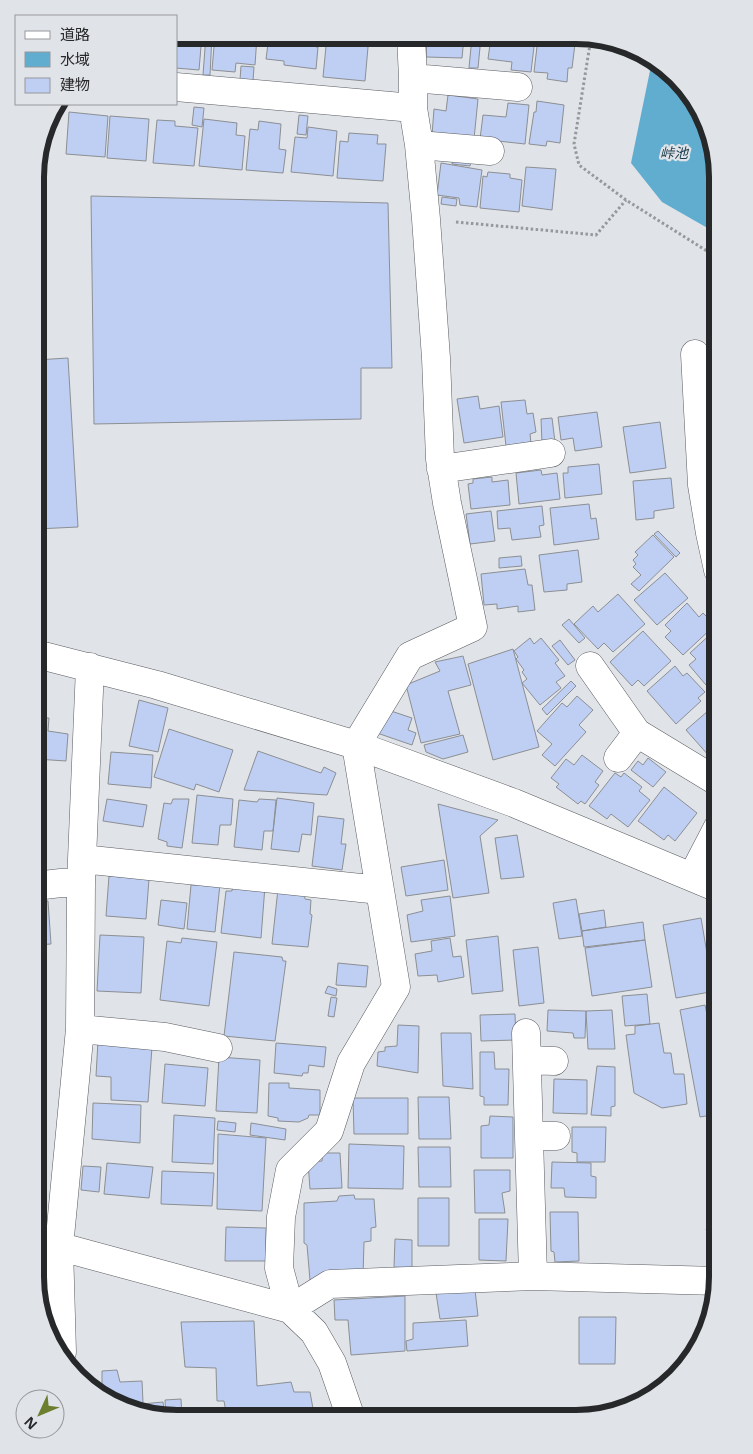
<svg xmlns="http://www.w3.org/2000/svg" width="753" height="1454" font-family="'Open Sans','Noto Sans JP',sans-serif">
<rect width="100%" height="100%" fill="#e0e3e8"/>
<path fill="#61adcf" d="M652,61L669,70L711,132L718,177V234L662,202L631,163Z"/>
<path fill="#becff3" stroke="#8c8f93" d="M176,35H202L199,70L176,68Z
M206,35H212L210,75H203Z
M215,35L257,36L255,65L236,63L235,72L212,70Z
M269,36H317L316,47H318L316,69L284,65V61L266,59Z
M327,36H369L365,81L323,77Z
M427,37H464L462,58L426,57Z
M472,37H481L478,68H469Z
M491,37L508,39V37L535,38L531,72L511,70L512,62L488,59Z
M538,38L575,44L572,68H568L567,82L547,79L548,73L534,72Z
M241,66L254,67L253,81L240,80Z
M448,95L478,99L474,139L432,135L434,109L446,111Z
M537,101L564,105L560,143L547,141L546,146L529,144L534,112H536Z
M508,103L529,105L525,144L480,139L483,115L506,117Z
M194,107L204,108L202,127L192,125Z
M69,112L108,116L105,157L66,154Z
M299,115L308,116L306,135L297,134Z
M110,116L149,119L146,161L107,158Z
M204,119L237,123L236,135L245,136L242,170L199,166Z
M157,120L175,121V126L198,128L194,166L153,163Z
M259,121L281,124L279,149L286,150L283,173L246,170L250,129L258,130Z
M308,127L337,131L333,176L291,172L295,137L307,138Z
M349,133L378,135L377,144H386L383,181L337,178L340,141L348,142Z
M453,158L471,161L470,166L452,164Z
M441,163L482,170L477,207L460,205L459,198L437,195Z
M526,167L556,169L552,210L522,206Z
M488,172L510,174V178L522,180L519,212L480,208L483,176L487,177Z
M91,196L388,203L392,368H361V419L94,424Z
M442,197L457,199L456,206L441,204Z
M68,358L78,527L36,529V360Z
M478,396L480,409L499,406L503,437L464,443L457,399Z
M525,400L527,414L533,413L536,432L530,434L531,443L506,446L501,402Z
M597,412L602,447L575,451L573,438L561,440L558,417Z
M552,418L555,442L542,443L541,419Z
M660,422L666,468L630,473L623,427Z
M599,464L602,494L565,498L563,473H568V467Z
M541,470L542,475L557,473L560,499L519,504L516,473Z
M492,477V482L508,480L510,505L471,509L468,484L473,483V479Z
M671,478L674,508L654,511V518L636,520L633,481Z
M589,504L591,519L596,518L599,539L554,545L550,508Z
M542,506L544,525L539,526L541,537L512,540L510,528L498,529L497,511Z
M491,511L495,541L470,544L466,514Z
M658,531L680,553L676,557L654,534Z
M653,535L674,557L639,591L631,584L641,575L633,567L636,564L633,560L638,555L635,552Z
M578,550L582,582L567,584V590L544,592L539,555Z
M521,556L522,566L499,568V558Z
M525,569L528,585H532L535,610L518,612V606L497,609V604L484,605L481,574Z
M665,573L688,598L657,625L634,600Z
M618,594L645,624L613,652L604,643L598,649L574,624L593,606L598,612Z
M687,603L699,617L703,613L715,625L683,655L665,637L671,631L665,625Z
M569,619L585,638L579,643L562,625Z
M643,631L671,661L644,686L638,680L632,686L610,662Z
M714,631L718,636V674L706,685L689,665L696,659L690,653Z
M530,638L534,644L541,638L559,660L555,663L565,676L556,682L561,688L540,705L522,683L527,679L522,672L524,670L516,659L518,657L514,651Z
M560,640L575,660L568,665L552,646Z
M513,649L539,747L493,760L468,664Z
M463,656L471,685L448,691L460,734L421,743L406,685L440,671L435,662Z
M675,666L683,676L687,673L705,692L698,698L701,701L676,724L647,691Z
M571,681L576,686L547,715L542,709Z
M577,696L593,710L579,725L586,732L555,766L542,755L552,744L537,731L562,703L567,707Z
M139,700L168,708L158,752L129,746Z
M716,704L718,707V760L713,754L710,757L686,730Z
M385,709L412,718L408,730L416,733L412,745L377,733Z
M36,718H49L48,731L68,734L66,761L36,759Z
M169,729L233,750L219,792L196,784L194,790L154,777Z
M463,735L468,752L443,759L426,752L424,745Z
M258,751L321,773L324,767L336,773L327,795L244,790Z
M111,752L153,755L151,788L108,784Z
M582,755L603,771L595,782L599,785L585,804L581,801L578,804L556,787L559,784L551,778L566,759L574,765Z
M648,758L666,772L653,787L631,770L638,761L643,765Z
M615,773L621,777L624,773L642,787L639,791L650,800L628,827L611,814L607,819L589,806Z
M664,787L697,813L675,841L668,835L664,840L638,821Z
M197,795L233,799L231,825H220L218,845L192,843Z
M277,798L314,803L311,835L302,834L299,852L271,849Z
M107,799L147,805L143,827L103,821Z
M173,799H189L182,848L167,846V842L158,839L164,803L171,804Z
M259,799L276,800L273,831H264L262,850L234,847L239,800L257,802Z
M438,804L498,820L480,836L489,893L453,898Z
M318,816L344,819L341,844H346L342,870L312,866Z
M517,835L524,877L501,879L495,838Z
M444,860L448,890L406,896L401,867Z
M109,876L149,879L146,919L106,916Z
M197,881L220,884L215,932L187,929L191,885H196Z
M233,882L265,886L261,938L221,933L226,891H232Z
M278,889L304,892L305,899L311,900L310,914L312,915L308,947L272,944Z
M450,896L455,936L411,942L407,915L423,911L421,900Z
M576,899L582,936L559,939L553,903Z
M161,900L187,903L184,929L158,925Z
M48,901L51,944L35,945V902Z
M604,910L606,927L582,931L579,914Z
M701,918L711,977L708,978L710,992L676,998L663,925Z
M643,922L645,940L584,947L582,931Z
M100,935L144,937L141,993L97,991Z
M498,936L503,991L472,994L466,940Z
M182,938L217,942L209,1006L160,1000L167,941L181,943Z
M450,938L453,957L461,956L464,977L438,982L437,975L418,976L415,954L432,951L431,941Z
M645,940L652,987L592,996L585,948Z
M538,947L544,1003L519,1006L513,950Z
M234,952L282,957L283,961H286L275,1041L224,1036Z
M338,963L368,966L366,987L336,985Z
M328,986L337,989L336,996L325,993Z
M647,994L650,1024L625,1026L622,996Z
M331,997L337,998L334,1017L328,1016Z
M705,1005L715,1052H718V1114L700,1117L680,1010Z
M548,1010L586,1011L585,1038H574L573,1033L547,1031Z
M612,1010L615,1049H588L586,1011Z
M515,1014L516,1040L481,1041L480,1015Z
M659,1023L664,1053H671L674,1074H684L687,1104L662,1108L634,1093L626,1035L635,1034V1026Z
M398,1025L419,1026L418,1073L377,1066L378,1052L385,1051V1047L397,1046Z
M441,1033H471L473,1089L443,1086Z
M98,1041L152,1047L148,1102L111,1100V1077L96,1076Z
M276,1043L326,1047L324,1067L309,1065L308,1073H303L302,1076L274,1073Z
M480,1052H494L495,1069H509L508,1105H484V1097L480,1096Z
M219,1057L260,1060L257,1113L216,1111Z
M165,1064L208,1068L205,1106L162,1103Z
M597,1066L615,1067V1106L611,1107V1116L591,1115Z
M554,1079L587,1080V1114L553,1113Z
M269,1083H289V1088L320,1090V1115H309L308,1118L299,1122L278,1121V1118L268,1116Z
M418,1097H449L451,1139H419Z
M353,1098H408V1134H354Z
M93,1103L141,1105L140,1143L92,1139Z
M174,1115L215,1118L213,1164L172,1162Z
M490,1116L513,1117V1158H481V1126L489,1125Z
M218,1121L236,1123L235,1132L217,1130Z
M251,1123L286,1129L285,1140L250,1135Z
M572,1127H606L605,1162H577V1153L572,1152Z
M218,1134L266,1138L262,1211L217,1209Z
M349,1144L404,1146L403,1189L348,1188Z
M418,1147H450L451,1187H419Z
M323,1153H340L342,1188L310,1189L308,1162L322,1161Z
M552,1162L591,1163V1176L596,1177V1198L565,1197L564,1188H551Z
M107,1163L153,1167L149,1198L104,1194Z
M83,1166L101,1167L99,1192L81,1190Z
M474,1170H510V1191L502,1193L505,1213H475Z
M162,1171L214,1173L212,1206L161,1204Z
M354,1195L355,1199H374L376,1227L371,1228V1241L364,1242L363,1276L310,1280L307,1245L304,1243V1203L337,1201L339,1196Z
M418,1198H449V1246H418Z
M550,1212H578L579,1261L555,1262L554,1252L551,1251Z
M479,1219H508L506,1261L479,1260Z
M718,1225V1263L706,1229Z
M226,1227L266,1228V1261H225Z
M395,1239L412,1240V1268L394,1267Z
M35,1258L43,1261L38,1280H35Z
M475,1290L478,1316L440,1319L436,1293Z
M405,1296V1351L351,1355L348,1320H335L334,1300Z
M579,1317H616L615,1364H579Z
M466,1320L468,1346L407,1351L406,1341L413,1339V1323Z
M254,1321L257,1386L291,1382L294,1392H310L314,1414L303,1417V1418H227L224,1401H217L216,1368L185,1367L181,1322Z
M117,1370L120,1382L142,1381L143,1402L140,1405H130L93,1388V1385L102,1384V1371Z
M181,1399L182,1418H166L165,1400Z
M163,1402L165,1418H158L143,1411L142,1404Z"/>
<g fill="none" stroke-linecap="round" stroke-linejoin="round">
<defs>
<path id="minor" d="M411,36L413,78V108L419,145L426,219L436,358L440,459L447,503L473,627L410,656L356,745L396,987L351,1063L329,1131L290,1170L281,1217L279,1268L290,1309L330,1284L533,1276L718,1281
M413,78L518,87
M176,87L413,108
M419,145L490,151
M695,354L702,485L710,533L718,570
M441,469L551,453
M36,654L157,685L356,745L514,803L718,888
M590,666L637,733L718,782
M618,758L637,733
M82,859L380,890
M692,877L718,827
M35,886L61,883H81
M80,1029L165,1037L218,1048
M526,1033L533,1276
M527,1060L554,1061
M529,1136H556
M35,1240L290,1309L314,1332L332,1363L351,1418
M62,1352L59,1247L80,1029L81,883L90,667"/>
</defs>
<use href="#minor" stroke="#5a5c60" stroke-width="29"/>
<path stroke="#96989c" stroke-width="3" stroke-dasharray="2.5 2.5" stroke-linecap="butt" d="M591,38L574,144L579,165L626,200L718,258
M456,222L596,235L626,200"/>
<use href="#minor" stroke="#fff" stroke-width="28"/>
</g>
<g text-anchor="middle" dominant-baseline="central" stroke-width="4.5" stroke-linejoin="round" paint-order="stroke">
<g font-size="14" font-style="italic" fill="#1a3c4c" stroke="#e0e3e8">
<text x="674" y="152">峠池</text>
</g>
</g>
<path d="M0 0H753V1454H0ZM177 44H576A133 133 0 0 1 709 177V1277A133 133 0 0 1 576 1410H177A133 133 0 0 1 44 1277V177A133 133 0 0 1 177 44Z" fill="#e0e3e8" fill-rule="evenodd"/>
<path fill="none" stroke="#27282a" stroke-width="6" d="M177 44H576A133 133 0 0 1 709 177V1277A133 133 0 0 1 576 1410H177A133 133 0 0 1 44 1277V177A133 133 0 0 1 177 44Z"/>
<rect x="15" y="15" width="162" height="90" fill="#e0e3e8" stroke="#96989c"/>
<rect x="25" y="31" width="25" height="8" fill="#ffffff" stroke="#96989c"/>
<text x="60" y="40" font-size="15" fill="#27282a">道路</text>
<rect x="25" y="52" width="25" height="15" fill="#61adcf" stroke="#96989c"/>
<text x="60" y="65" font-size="15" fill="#27282a">水域</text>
<rect x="25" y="78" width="25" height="15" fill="#becff3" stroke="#96989c"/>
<text x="60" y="90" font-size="15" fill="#27282a">建物</text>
<g transform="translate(40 1414) rotate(226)"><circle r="24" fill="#e0e3e8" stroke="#96989c"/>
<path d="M0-4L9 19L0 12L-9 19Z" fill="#6b7f2f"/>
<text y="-8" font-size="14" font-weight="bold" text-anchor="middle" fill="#27282a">N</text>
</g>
</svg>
